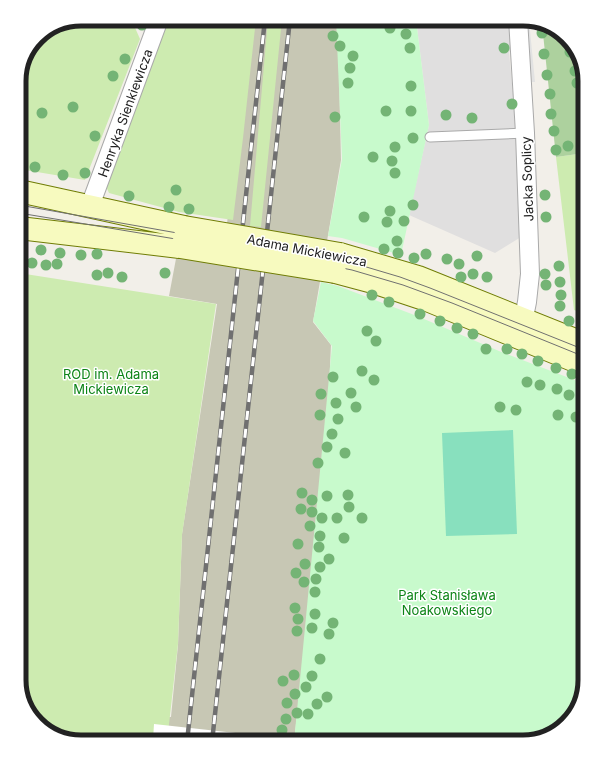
<svg xmlns="http://www.w3.org/2000/svg" width="604" height="761" font-family="Inter,sans-serif">
<rect width="100%" height="100%" fill="#f2efe9"/>
<path fill="#e0dfdf" d="M416,19H509L511,49L509,52L515,115L521,237L495,253L409,215L429,125Z"/>
<path fill="#c7c7b4" d="M248,19H337L338,31L341,160L313,322L331,345L328,409L322,486L294,742H104L82,720L171,717L178,645L182,534L217,304L169,296L184,216L227,224Z"/>
<path fill="#cdebb0" d="M81,19H122L133,23L140,39L85,180L19,169V77L40,35Z
M167,19H256L243,138L233,220L179,212L109,193L105,184Z
M268,19H282L261,227L250,226Z
M585,153V314L574,310L556,157Z
M19,273L216,304L182,535L178,644L167,742H81L50,734L30,715L19,680Z"/>
<path fill="#add19e" d="M542,24L554,27L574,46L585,81V153L556,157Z"/>
<path fill="#c8facc" d="M336,19H416L429,125L401,255L342,238L328,236L342,159Z
M321,282L338,286L417,316L499,351L585,384V680L577,711L558,731L523,742H294L332,346L313,321Z"/>
<path fill="#88e0be" d="M513,430L517,534L446,536L442,433Z"/>
<path fill="#e2e2e2" d="M526,19L529,20L535,82H532Z"/>
<path fill="#fff" d="M154,724L263,736L262,742H172L153,740Z"/>
<g fill="none" stroke-linecap="round" stroke-linejoin="round">
<defs>
<path id="lane" d="M430,137L525,133"/>
<path id="street" d="M90,206L159,19
M517,330L525,312L527,302L530,274L525,133L518,19"/>
<path id="secondary" d="M19,191L184,227
M19,228L180,247
M340,254L418,277L585,344
M335,272L376,283L427,300L585,365"/>
</defs>
<use href="#lane" stroke="#a9a9a9" stroke-width="11"/>
<use href="#street" stroke="#a9a9a9" stroke-width="20"/>
<use href="#secondary" stroke="#707d05" stroke-width="24"/>
<use href="#lane" stroke="#fff" stroke-width="9"/>
<use href="#street" stroke="#fff" stroke-width="18"/>
<use href="#secondary" stroke="#f7fabf" stroke-width="22"/>
<path stroke="#707070" stroke-width="1" d="M19,205L183,234L311,255L363,266L400,277L430,288L585,350
M19,213L308,261L352,270L403,285L452,303L585,357"/>
<defs>
<path id="rail" d="M187,742L265,19
M212,742L290,19"/>
</defs>
<use href="#rail" stroke="#707070" stroke-width="4.5"/>
<use href="#rail" stroke="#fff" stroke-width="3" stroke-dasharray="9" stroke-linecap="butt"/>
<defs>
<path id="secondary-bridge" d="M184,227L340,254
M180,247L335,272"/>
</defs>
<use href="#secondary-bridge" stroke="#707d05" stroke-width="24" stroke-linecap="butt"/>
<use href="#secondary-bridge" stroke="#f7fabf" stroke-width="22"/>
</g>
<g fill="#74b475">
<circle cx="142" cy="25" r="5.5"/>
<circle cx="390" cy="28" r="5.5"/>
<circle cx="542" cy="33" r="5.5"/>
<circle cx="406" cy="34" r="5.5"/>
<circle cx="333" cy="36" r="5.5"/>
<circle cx="340" cy="46" r="5.5"/>
<circle cx="410" cy="48" r="5.5"/>
<circle cx="504" cy="48" r="5.5"/>
<circle cx="570" cy="52" r="5.5"/>
<circle cx="544" cy="54" r="5.5"/>
<circle cx="353" cy="56" r="5.5"/>
<circle cx="125" cy="59" r="5.5"/>
<circle cx="350" cy="68" r="5.5"/>
<circle cx="575" cy="71" r="5.5"/>
<circle cx="547" cy="75" r="5.5"/>
<circle cx="113" cy="76" r="5.5"/>
<circle cx="348" cy="83" r="5.5"/>
<circle cx="577" cy="83" r="5.5"/>
<circle cx="411" cy="86" r="5.5"/>
<circle cx="550" cy="94" r="5.5"/>
<circle cx="512" cy="104" r="5.5"/>
<circle cx="73" cy="107" r="5.5"/>
<circle cx="386" cy="111" r="5.5"/>
<circle cx="411" cy="111" r="5.5"/>
<circle cx="42" cy="113" r="5.5"/>
<circle cx="551" cy="114" r="5.5"/>
<circle cx="446" cy="115" r="5.5"/>
<circle cx="335" cy="117" r="5.5"/>
<circle cx="472" cy="118" r="5.5"/>
<circle cx="554" cy="131" r="5.5"/>
<circle cx="95" cy="136" r="5.5"/>
<circle cx="413" cy="138" r="5.5"/>
<circle cx="568" cy="146" r="5.5"/>
<circle cx="395" cy="147" r="5.5"/>
<circle cx="556" cy="150" r="5.5"/>
<circle cx="373" cy="157" r="5.5"/>
<circle cx="392" cy="161" r="5.5"/>
<circle cx="35" cy="167" r="5.5"/>
<circle cx="85" cy="173" r="5.5"/>
<circle cx="395" cy="173" r="5.5"/>
<circle cx="63" cy="175" r="5.5"/>
<circle cx="176" cy="190" r="5.5"/>
<circle cx="545" cy="195" r="5.5"/>
<circle cx="129" cy="196" r="5.5"/>
<circle cx="413" cy="205" r="5.5"/>
<circle cx="169" cy="207" r="5.5"/>
<circle cx="189" cy="209" r="5.5"/>
<circle cx="390" cy="211" r="5.5"/>
<circle cx="364" cy="217" r="5.5"/>
<circle cx="546" cy="217" r="5.5"/>
<circle cx="404" cy="221" r="5.5"/>
<circle cx="387" cy="222" r="5.5"/>
<circle cx="397" cy="241" r="5.5"/>
<circle cx="384" cy="249" r="5.5"/>
<circle cx="41" cy="250" r="5.5"/>
<circle cx="60" cy="253" r="5.5"/>
<circle cx="398" cy="253" r="5.5"/>
<circle cx="97" cy="254" r="5.5"/>
<circle cx="426" cy="254" r="5.5"/>
<circle cx="81" cy="255" r="5.5"/>
<circle cx="477" cy="256" r="5.5"/>
<circle cx="414" cy="258" r="5.5"/>
<circle cx="447" cy="259" r="5.5"/>
<circle cx="32" cy="263" r="5.5"/>
<circle cx="57" cy="264" r="5.5"/>
<circle cx="459" cy="264" r="5.5"/>
<circle cx="46" cy="265" r="5.5"/>
<circle cx="559" cy="266" r="5.5"/>
<circle cx="108" cy="273" r="5.5"/>
<circle cx="165" cy="273" r="5.5"/>
<circle cx="473" cy="274" r="5.5"/>
<circle cx="545" cy="274" r="5.5"/>
<circle cx="97" cy="275" r="5.5"/>
<circle cx="122" cy="277" r="5.5"/>
<circle cx="461" cy="277" r="5.5"/>
<circle cx="487" cy="277" r="5.5"/>
<circle cx="560" cy="282" r="5.5"/>
<circle cx="546" cy="285" r="5.5"/>
<circle cx="372" cy="295" r="5.5"/>
<circle cx="561" cy="295" r="5.5"/>
<circle cx="389" cy="302" r="5.5"/>
<circle cx="560" cy="306" r="5.5"/>
<circle cx="420" cy="314" r="5.5"/>
<circle cx="440" cy="321" r="5.5"/>
<circle cx="569" cy="321" r="5.5"/>
<circle cx="457" cy="328" r="5.5"/>
<circle cx="367" cy="331" r="5.5"/>
<circle cx="473" cy="334" r="5.5"/>
<circle cx="376" cy="341" r="5.5"/>
<circle cx="486" cy="349" r="5.5"/>
<circle cx="507" cy="349" r="5.5"/>
<circle cx="522" cy="354" r="5.5"/>
<circle cx="538" cy="361" r="5.5"/>
<circle cx="556" cy="368" r="5.5"/>
<circle cx="362" cy="371" r="5.5"/>
<circle cx="572" cy="374" r="5.5"/>
<circle cx="333" cy="377" r="5.5"/>
<circle cx="374" cy="380" r="5.5"/>
<circle cx="527" cy="382" r="5.5"/>
<circle cx="540" cy="385" r="5.5"/>
<circle cx="557" cy="389" r="5.5"/>
<circle cx="351" cy="393" r="5.5"/>
<circle cx="321" cy="394" r="5.5"/>
<circle cx="569" cy="395" r="5.5"/>
<circle cx="336" cy="403" r="5.5"/>
<circle cx="356" cy="407" r="5.5"/>
<circle cx="500" cy="407" r="5.5"/>
<circle cx="516" cy="410" r="5.5"/>
<circle cx="320" cy="415" r="5.5"/>
<circle cx="558" cy="415" r="5.5"/>
<circle cx="576" cy="417" r="5.5"/>
<circle cx="338" cy="419" r="5.5"/>
<circle cx="332" cy="434" r="5.5"/>
<circle cx="327" cy="447" r="5.5"/>
<circle cx="345" cy="453" r="5.5"/>
<circle cx="318" cy="463" r="5.5"/>
<circle cx="302" cy="493" r="5.5"/>
<circle cx="348" cy="495" r="5.5"/>
<circle cx="327" cy="496" r="5.5"/>
<circle cx="312" cy="500" r="5.5"/>
<circle cx="349" cy="507" r="5.5"/>
<circle cx="301" cy="509" r="5.5"/>
<circle cx="312" cy="512" r="5.5"/>
<circle cx="322" cy="518" r="5.5"/>
<circle cx="337" cy="518" r="5.5"/>
<circle cx="362" cy="518" r="5.5"/>
<circle cx="310" cy="526" r="5.5"/>
<circle cx="320" cy="536" r="5.5"/>
<circle cx="344" cy="538" r="5.5"/>
<circle cx="298" cy="544" r="5.5"/>
<circle cx="319" cy="547" r="5.5"/>
<circle cx="329" cy="559" r="5.5"/>
<circle cx="305" cy="564" r="5.5"/>
<circle cx="320" cy="567" r="5.5"/>
<circle cx="296" cy="573" r="5.5"/>
<circle cx="316" cy="579" r="5.5"/>
<circle cx="304" cy="582" r="5.5"/>
<circle cx="315" cy="592" r="5.5"/>
<circle cx="295" cy="608" r="5.5"/>
<circle cx="315" cy="614" r="5.5"/>
<circle cx="298" cy="619" r="5.5"/>
<circle cx="333" cy="623" r="5.5"/>
<circle cx="312" cy="628" r="5.5"/>
<circle cx="297" cy="631" r="5.5"/>
<circle cx="329" cy="634" r="5.5"/>
<circle cx="320" cy="659" r="5.5"/>
<circle cx="294" cy="675" r="5.5"/>
<circle cx="312" cy="676" r="5.5"/>
<circle cx="283" cy="681" r="5.5"/>
<circle cx="306" cy="687" r="5.5"/>
<circle cx="295" cy="694" r="5.5"/>
<circle cx="327" cy="697" r="5.5"/>
<circle cx="287" cy="703" r="5.5"/>
<circle cx="317" cy="704" r="5.5"/>
<circle cx="297" cy="713" r="5.5"/>
<circle cx="308" cy="714" r="5.5"/>
<circle cx="286" cy="719" r="5.5"/>
<circle cx="282" cy="730" r="5.5"/>
</g>
<g text-anchor="middle" dominant-baseline="central" stroke-width="3" stroke-linejoin="round" paint-order="stroke">
<g font-size="13" fill="#222" stroke="#fff">
<text transform="translate(125 113) rotate(-70)">Henryka Sienkiewicza</text>
<text transform="translate(527 179) rotate(-92)">Jacka Soplicy</text>
<text transform="translate(307 250) rotate(11)">Adama Mickiewicza</text>
</g>
<g font-size="13" fill="#0c8416" stroke="#fff">
<text x="111" y="374">ROD im. Adama<tspan x="111" dy="15">Mickiewicza</tspan></text>
<text x="447" y="595">Park Stanisława<tspan x="447" dy="15">Noakowskiego</tspan></text>
</g>
</g>
<path d="M0 0H604V761H0ZM81 26H523A55 55 0 0 1 578 81V680A55 55 0 0 1 523 735H81A55 55 0 0 1 26 680V81A55 55 0 0 1 81 26Z" fill="#fff" fill-rule="evenodd"/>
<path fill="none" stroke="#222" stroke-width="5" d="M81 26H523A55 55 0 0 1 578 81V680A55 55 0 0 1 523 735H81A55 55 0 0 1 26 680V81A55 55 0 0 1 81 26Z"/>
</svg>
